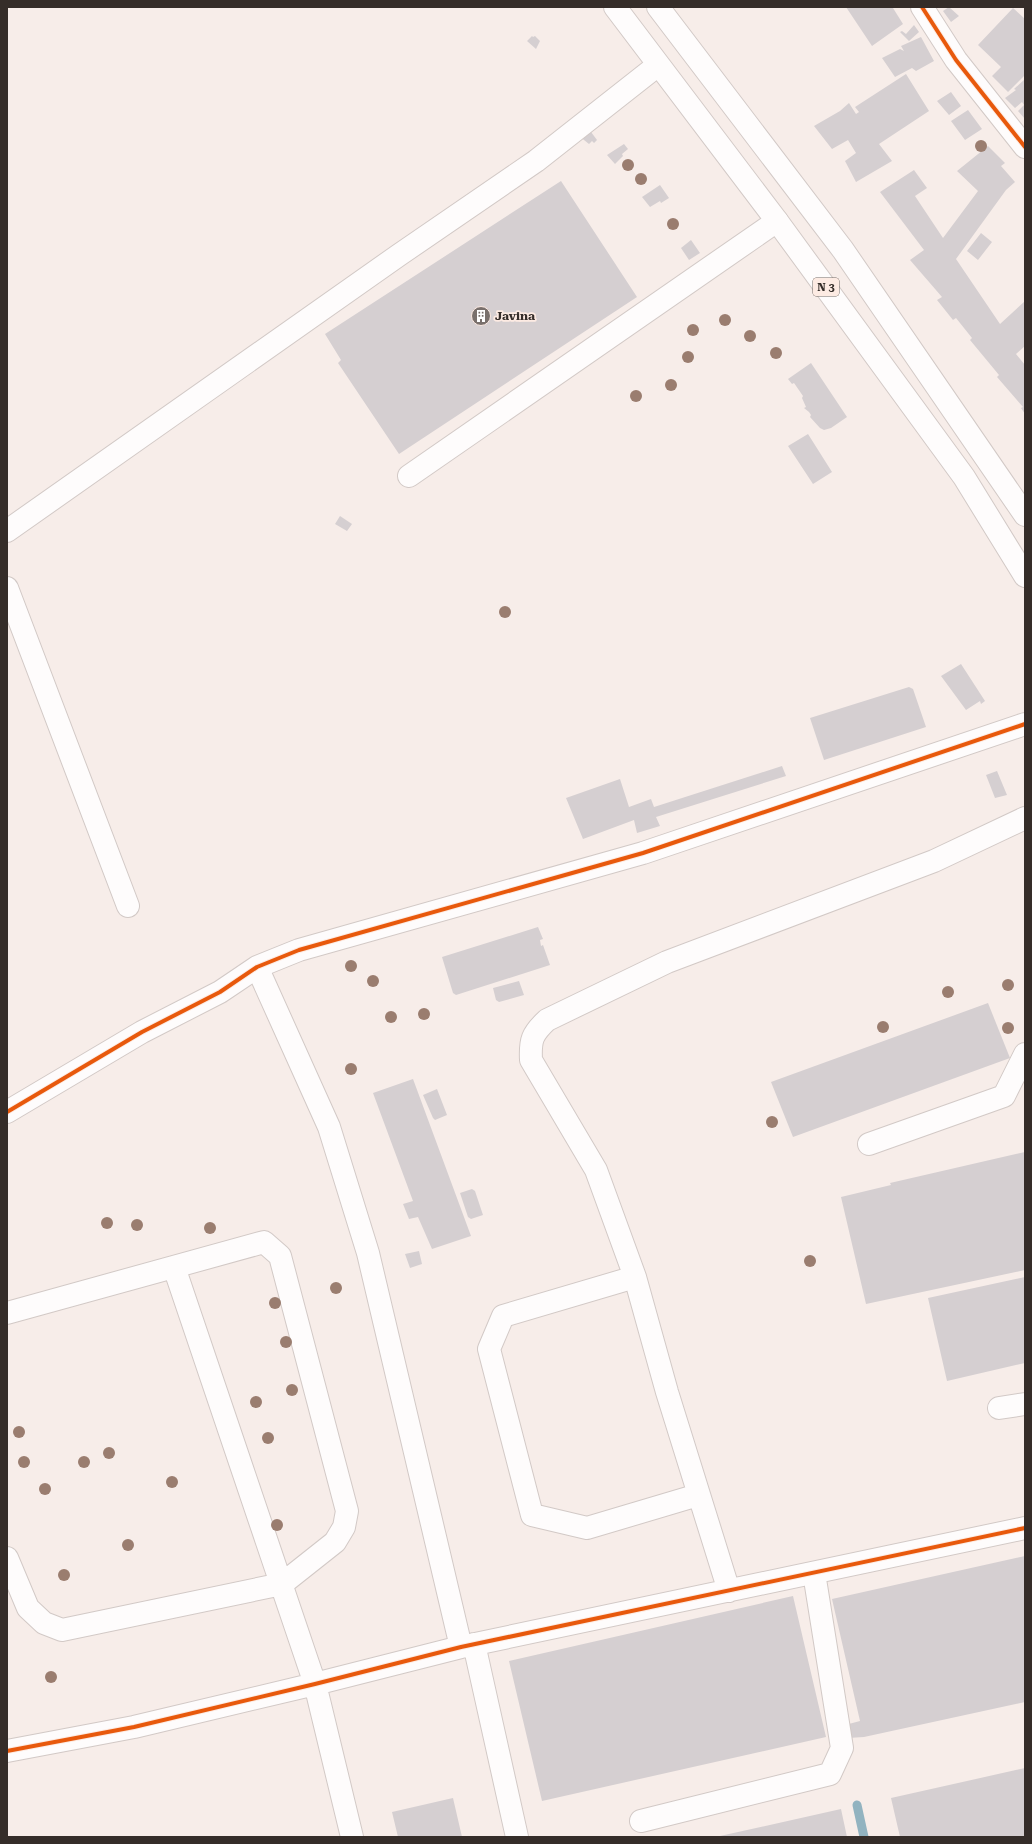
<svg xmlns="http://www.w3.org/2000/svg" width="1032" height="1844" font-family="'Roboto Serif',serif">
<rect width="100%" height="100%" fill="#f7ede9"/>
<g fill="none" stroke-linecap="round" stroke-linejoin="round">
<path stroke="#92b3c0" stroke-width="9" d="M857,1805L864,1837"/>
</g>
<path fill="#d5cfd1" d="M846,7H895L893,8L903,24L872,46Z
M949,7L959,16L951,22L943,11Z
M1013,8L1025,19V75L1008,92L992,76L1001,67L978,45Z
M914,25L919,32L909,41L900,32L902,31L906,34Z
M532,36L533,37L535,36L540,41L536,49L527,41Z
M921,37L934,61L916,71L912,68L895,77L882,58L900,49L904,51L901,46Z
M906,74L929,111L879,144L892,161L856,182L845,161L856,153L848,140L832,149L814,126L840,111L849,103L856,114L859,112L855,107Z
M1025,79V119L1018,111L1024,105L1022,102L1015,108L1005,98L1016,90L1014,89Z
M951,92L961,106L949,115L937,101Z
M968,110L982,129L965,140L951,121Z
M594,129L591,132L597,140L594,143L592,141L589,144L579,136Z
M624,144L628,149L622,154L623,156L615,164L607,155Z
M988,146L1005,163L1001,166L1015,182L1006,190L956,259L1000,324L1025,301V346L1016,354L1025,365V414L1021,408L1023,407L997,377L999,375L970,340L972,338L956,318L953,320L937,300L942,297L910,260L924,250L880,192L914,170L927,188L915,196L943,238L978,191L957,171Z
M561,181L637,297L399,454L338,363L341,360L325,334Z
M660,185L669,198L661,203L660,201L650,207L642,197Z
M981,233L992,242L978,260L967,251Z
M691,240L700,253L689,260L681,248Z
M811,363L847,417L831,428L824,430L820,428L810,417L811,415L809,412L804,408L806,407L802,398L803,396L794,383L792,384L788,379Z
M808,434L832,472L813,484L788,446Z
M340,516L352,524L347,531L335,524Z
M961,664L985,701L981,704L980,701L966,710L941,676Z
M909,687L913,689L926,727L824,760L810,718Z
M782,766L786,776L656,817L660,826L637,833L634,820L583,839L566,798L620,779L629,807L651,799L654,807Z
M997,771L1007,795L995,798L986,775Z
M538,927L543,939L540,940L541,946L543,945L550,965L456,995L453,993L442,957Z
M519,981L524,995L499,1002L496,1000L493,988Z
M988,1003L1010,1058L793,1137L771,1082Z
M413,1079L471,1236L432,1249L418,1217L409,1219L403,1204L413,1201L373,1093Z
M437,1089L447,1115L435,1120L433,1118L423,1095Z
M1025,1152V1270L866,1304L841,1197L891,1185L890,1183Z
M472,1189L475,1191L483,1215L471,1219L468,1217L460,1193Z
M419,1251L422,1264L410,1268L405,1254Z
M1025,1277V1363L947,1381L928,1298Z
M1025,1556V1702L864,1737L848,1738L845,1725L860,1721L832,1599Z
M793,1596L826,1737L542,1801L509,1661Z
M1025,1768V1837H900L891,1798Z
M453,1798L462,1837H398L392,1812Z
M841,1809L847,1837H721L720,1836Z"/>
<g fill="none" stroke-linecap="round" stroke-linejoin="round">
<defs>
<path id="minor" d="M922,7L956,60L1025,147
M409,476L777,221
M7,531L399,255L536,161L658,65
M7,588L128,906
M257,967L329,1127L368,1253L461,1647
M7,1112L142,1032L220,992L257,967L299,950L643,853L1025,724
M869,1144L1004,1096L1025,1054
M174,1267L315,1684L352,1837
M635,1277L503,1316L489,1349L532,1515L587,1528L698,1495
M7,1313L264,1242L280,1256L347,1511L344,1527L335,1542L282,1584L62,1630L44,1623L28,1608L7,1558
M999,1408L1025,1404
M729,1591L667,1392L635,1277L596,1170L531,1060C530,1040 532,1034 547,1020L667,962L934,861L1025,818
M474,1644L517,1837
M7,1751L134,1727L315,1684L461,1647L1025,1528
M641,1821L830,1774L842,1748L814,1573"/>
<path id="highway" d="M615,7L777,221L964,477L1025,576
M658,7L843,250L1025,515"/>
</defs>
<use href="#minor" stroke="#d2c9c6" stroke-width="24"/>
<use href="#highway" stroke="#d2c9c6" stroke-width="24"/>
<use href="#minor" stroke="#fefcfc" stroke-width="22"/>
<use href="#highway" stroke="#fefcfc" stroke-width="22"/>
<defs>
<path id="cycleway" d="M922,7L956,60L1025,147
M7,1112L142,1032L220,992L257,967L299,950L643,853L1025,724
M7,1751L134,1727L315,1684L461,1647L1025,1528"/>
</defs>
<use href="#cycleway" stroke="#fdebe3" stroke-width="6"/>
<use href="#cycleway" stroke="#e8590c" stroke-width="4"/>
</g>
<g fill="#9a7d6f">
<circle cx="981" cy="146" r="6"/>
<circle cx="628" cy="165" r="6"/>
<circle cx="641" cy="179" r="6"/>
<circle cx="673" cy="224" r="6"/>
<circle cx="725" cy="320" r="6"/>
<circle cx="693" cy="330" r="6"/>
<circle cx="750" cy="336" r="6"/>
<circle cx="776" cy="353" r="6"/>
<circle cx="688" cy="357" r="6"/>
<circle cx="671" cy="385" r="6"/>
<circle cx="636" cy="396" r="6"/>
<circle cx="505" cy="612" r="6"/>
<circle cx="351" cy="966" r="6"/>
<circle cx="373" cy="981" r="6"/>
<circle cx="1008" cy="985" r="6"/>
<circle cx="948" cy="992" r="6"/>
<circle cx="424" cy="1014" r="6"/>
<circle cx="391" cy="1017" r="6"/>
<circle cx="883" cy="1027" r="6"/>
<circle cx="1008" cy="1028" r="6"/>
<circle cx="351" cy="1069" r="6"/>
<circle cx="772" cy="1122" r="6"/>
<circle cx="107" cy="1223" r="6"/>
<circle cx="137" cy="1225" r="6"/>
<circle cx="210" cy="1228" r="6"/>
<circle cx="810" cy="1261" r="6"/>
<circle cx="336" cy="1288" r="6"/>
<circle cx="275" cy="1303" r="6"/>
<circle cx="286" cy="1342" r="6"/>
<circle cx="292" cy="1390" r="6"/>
<circle cx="256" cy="1402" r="6"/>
<circle cx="19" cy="1432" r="6"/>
<circle cx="268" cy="1438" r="6"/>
<circle cx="109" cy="1453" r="6"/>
<circle cx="24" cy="1462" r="6"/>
<circle cx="84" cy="1462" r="6"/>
<circle cx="172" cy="1482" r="6"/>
<circle cx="45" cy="1489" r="6"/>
<circle cx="277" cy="1525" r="6"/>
<circle cx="128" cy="1545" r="6"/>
<circle cx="64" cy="1575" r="6"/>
<circle cx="51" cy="1677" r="6"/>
</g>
<defs>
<symbol id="building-disc" viewBox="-11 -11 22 22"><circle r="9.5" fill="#79706c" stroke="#fdebe3"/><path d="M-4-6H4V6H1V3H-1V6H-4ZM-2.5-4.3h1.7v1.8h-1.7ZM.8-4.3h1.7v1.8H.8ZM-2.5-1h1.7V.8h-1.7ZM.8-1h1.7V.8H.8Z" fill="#fff"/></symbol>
</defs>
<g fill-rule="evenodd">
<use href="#building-disc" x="470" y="305" width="22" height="22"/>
</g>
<g text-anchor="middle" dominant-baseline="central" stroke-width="3.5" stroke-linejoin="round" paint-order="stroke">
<rect fill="#fdebe3" stroke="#716661" stroke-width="1" x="813" y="278" width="26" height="18" rx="3"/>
<g font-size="11" font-weight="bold" fill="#352d29">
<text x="826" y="287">N 3</text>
</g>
<g font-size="12" font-weight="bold" fill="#352d29" stroke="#fdebe3" text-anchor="start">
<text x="495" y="316">Javina</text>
</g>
</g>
<rect width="1032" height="1844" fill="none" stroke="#352d29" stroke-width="16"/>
</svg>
